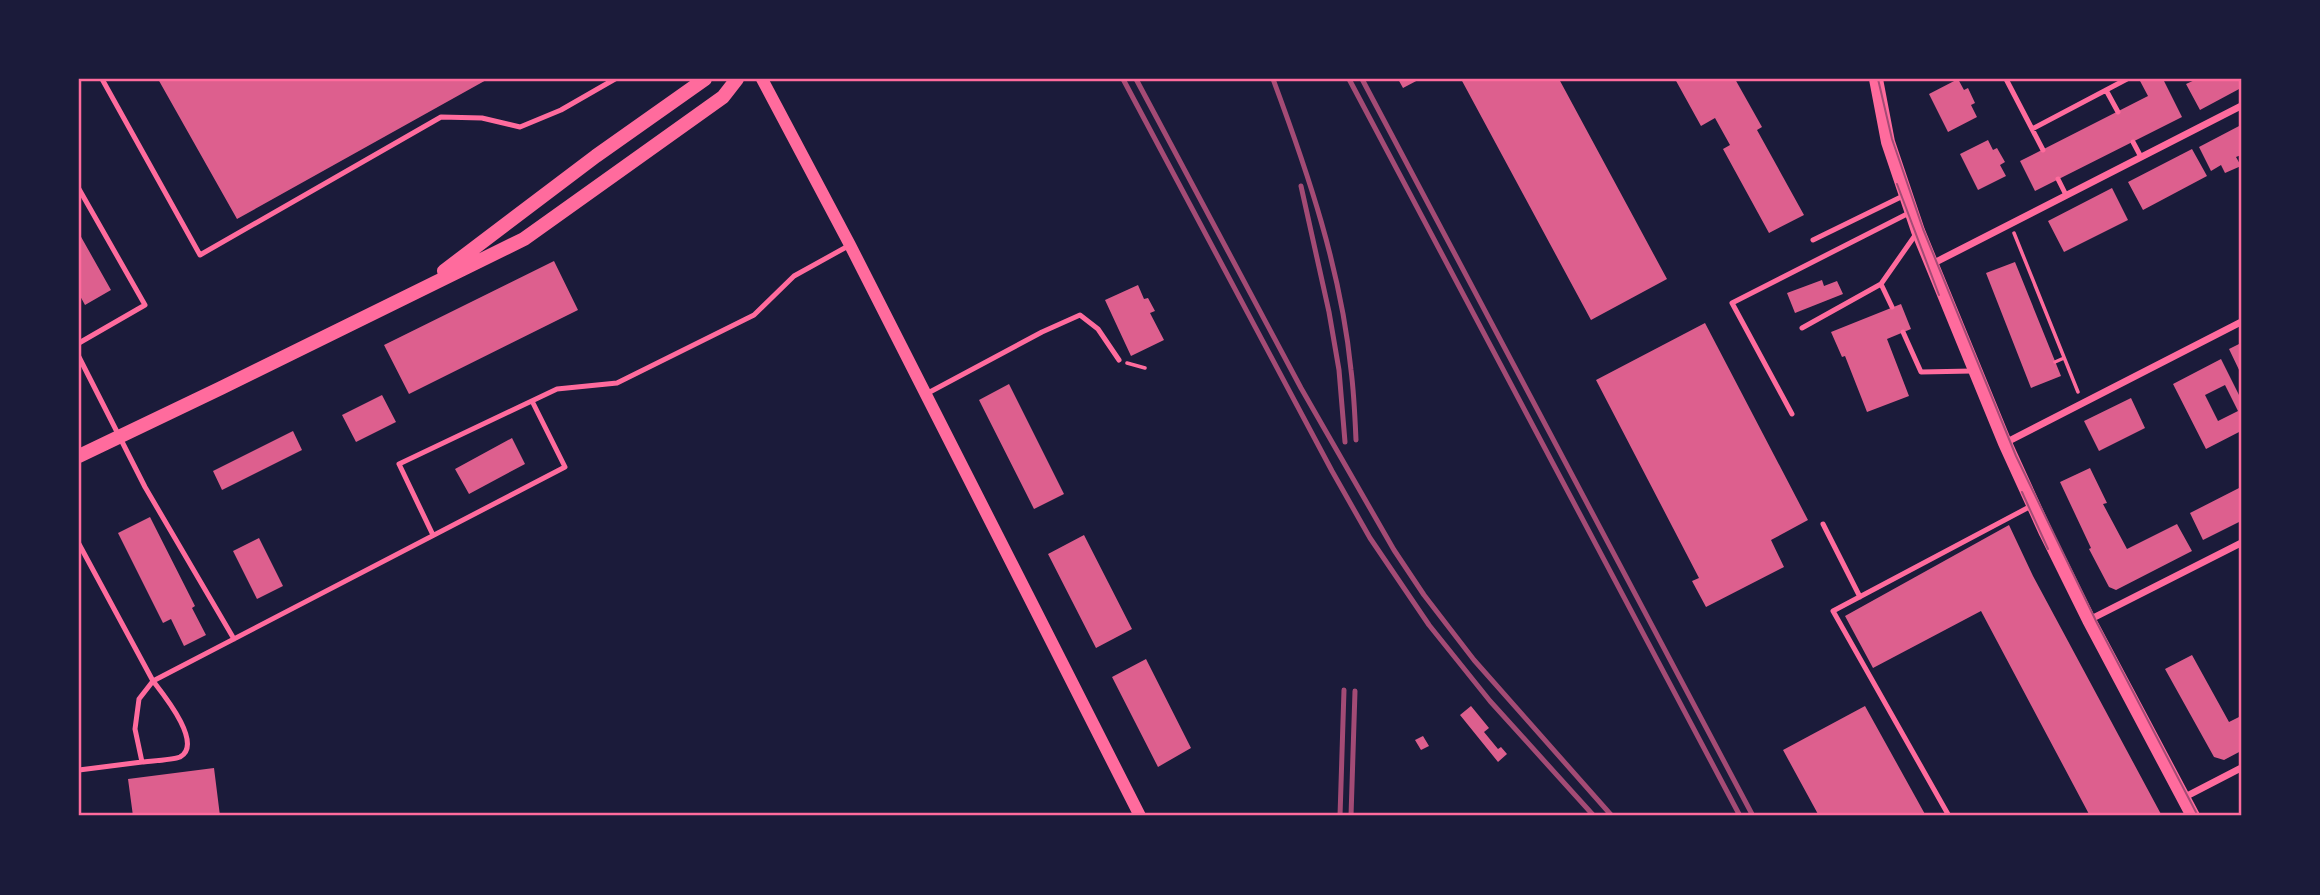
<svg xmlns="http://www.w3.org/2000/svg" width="2320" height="895" font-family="'PT Sans Narrow',sans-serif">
<rect width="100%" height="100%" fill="#1b1b3a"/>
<path fill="#dd5f8e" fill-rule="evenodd" d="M158,79H488L237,219Z
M1398,79H1420L1403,88Z
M1461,79H1559L1667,279L1591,320Z
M1675,79H1735L1762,127L1757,130L1804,215L1769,233L1723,149L1730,145L1715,118L1701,126Z
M1958,79L1964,90L1968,88L1975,103L1971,105L1977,117L1948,132L1929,94Z
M2139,79H2163L2182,117L2035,191L2020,161L2148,96Z
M2197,79H2241V88L2200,110L2186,84Z
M2241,125V155L2236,157L2241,166L2225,173L2221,165L2211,171L2199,147Z
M1988,140L1993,150L1997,148L2005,162L2000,165L2006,176L1978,190L1960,154Z
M2192,149L2207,176L2143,210L2128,182Z
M2112,188L2128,220L2064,252L2048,221Z
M80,235L111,290L85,305L79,294V236Z
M554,261L578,310L409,394L384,345Z
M2015,262L2061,376L2031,388L1986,273Z
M1822,280L1824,286L1837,281L1843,294L1795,313L1787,293Z
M1138,285L1144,299L1148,298L1155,311L1150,313L1164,340L1131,356L1105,300Z
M1901,304L1911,329L1887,339L1909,396L1867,412L1845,356L1842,357L1831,332Z
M1705,323L1808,520L1771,540L1784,567L1706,607L1692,581L1699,578L1596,380Z
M2241,343V374L2229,349Z
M2221,359L2241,399V431L2206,449L2173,384ZM2225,385L2238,411L2218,421L2205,395Z
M1009,384L1064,494L1034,509L979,400Z
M382,395L396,422L356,442L342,415Z
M2131,398L2145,428L2099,451L2084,421Z
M293,431L302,450L222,490L213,471Z
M512,438L525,464L469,494L455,469Z
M2090,468L2107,503L2103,504L2127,549L2177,524L2192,551L2116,590L2109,587L2089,549L2091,548L2060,482Z
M2241,487V521L2203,540L2190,513Z
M150,517L195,606L192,608L206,635L184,646L171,619L163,623L118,533Z
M2009,525L2033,576L2162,816H2090L1981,611L1873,668L1845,616Z
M1084,535L1132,629L1096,648L1048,554Z
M259,538L283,586L257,599L233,551Z
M2192,655L2229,722L2241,716V751L2224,760L2214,757L2165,669Z
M1146,659L1191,748L1158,767L1112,677Z
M1471,706L1489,728L1484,732L1498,749L1501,747L1507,754L1498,762L1460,715Z
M1865,706L1926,816H1819L1783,750Z
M1423,736L1429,746L1421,750L1415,740Z
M214,768L220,816H133L128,779Z"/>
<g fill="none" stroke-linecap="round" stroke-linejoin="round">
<path stroke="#ff6b9d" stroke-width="3.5" d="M2014,233L2078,392
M2055,362L2064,358
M1127,363L1145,368"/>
<path stroke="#ff6b9d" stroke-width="5" d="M102,79L200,255L441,117L482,118L520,127L561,110L615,79
M2006,79L2043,150
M2106,90L2118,112
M2032,129L2127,79
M2133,142L2141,157
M2058,179L2066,195
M79,189L145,305L79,343
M1813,240L1903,196
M1892,307L1881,284L1916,234
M1802,328L1881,284
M1903,332L1921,372L1972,371
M79,357L145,487L234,639
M928,393L1042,332L1080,315L1098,329L1119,360
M1792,414L1732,303L1909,213
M1823,524L1860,597
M433,535L399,464L557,389L617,383L754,315L794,276L850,245
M79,544L153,681C163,694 204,744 180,757C173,760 151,761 142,762L135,729L139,699L153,681L565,467L532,401
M79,770L142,762
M1949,816L1833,611L2033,505"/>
<path stroke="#ff6b9d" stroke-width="7" d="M1932,264L2241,106
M2005,443L2241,322
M2089,620L2241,543
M2183,798L2241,768"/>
<path stroke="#ff6b9d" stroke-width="12" d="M762,79L850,245L1140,816"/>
<path stroke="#ff6b9d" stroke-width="14" d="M1876,79L1888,142L1918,231L2005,443L2046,533L2089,620L2193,816
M444,271L596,156L705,79
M79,456L221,388L524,239L723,97L737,79"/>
<path stroke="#a44b75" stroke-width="2" d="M1878,79L1892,139L1923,229L2016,456L2097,623L2198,816
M1897,184L1939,295
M2022,492L2048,549"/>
<path stroke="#a44b75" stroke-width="5" d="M1123,79L1332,471L1370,538L1429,625L1490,701L1594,816
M1136,79L1301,388L1394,550L1424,595L1474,660L1612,816
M1273,79C1308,173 1341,270 1351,370C1354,393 1355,417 1356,440
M1349,79L1740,816
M1362,79L1753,816
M1301,186L1329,312L1339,370L1345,442
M1340,816L1344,690
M1351,816L1355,691"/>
</g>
<rect width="2320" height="895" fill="none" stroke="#1b1b3a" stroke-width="161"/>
<rect x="80" y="80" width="2160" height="734" fill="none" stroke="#ff6b9d" stroke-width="2.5"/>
</svg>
